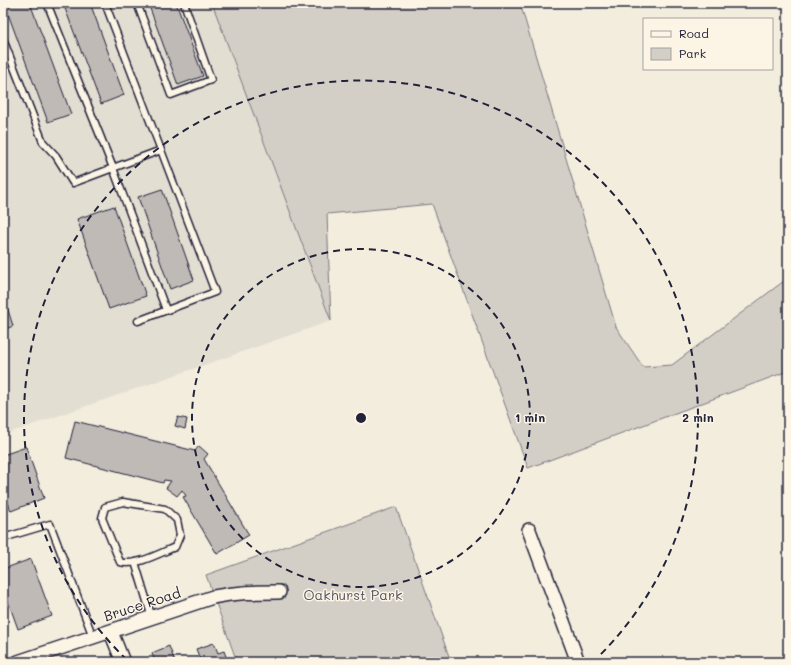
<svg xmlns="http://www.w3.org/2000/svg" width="791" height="665" font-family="Mali,sans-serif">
<rect width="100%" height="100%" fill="#f3edde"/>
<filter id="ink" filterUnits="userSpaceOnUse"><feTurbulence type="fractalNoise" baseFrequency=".025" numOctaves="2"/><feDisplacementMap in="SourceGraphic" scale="8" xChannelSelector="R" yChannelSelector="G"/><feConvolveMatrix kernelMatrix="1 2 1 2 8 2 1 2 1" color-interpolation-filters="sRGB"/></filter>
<g filter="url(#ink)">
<path fill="#e3ded2" d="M3,3H212L331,321L3,435Z"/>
<path fill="#d4cfc6" stroke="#7b7880" d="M212,3H520L616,327L643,367L672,365L788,278V371L528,468L432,204L327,214L331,321Z
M396,507L451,662H237L206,575Z"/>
<path fill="#bfbab6" stroke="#22223b" d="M4,3H30L71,114L48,122Z
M63,3H90L124,95L101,104Z
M148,3H176L203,76L178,85Z
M162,189L194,280L170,289L138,197Z
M114,206L146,296L109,309L77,219Z
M3,294L13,326L3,330Z
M178,417L187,419L185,429L175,426Z
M75,421L195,451L199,446L208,454L204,459L249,535L217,554L183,497L186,496L182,490L177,496L166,488L171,481L164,480L163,483L66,458Z
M26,447L44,498L11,511L3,489V455Z
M31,559L52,616L18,629L3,587V569Z
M214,643L218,653L224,651L228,662H193L200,659L196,649Z
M169,646L175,662H155L152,653Z"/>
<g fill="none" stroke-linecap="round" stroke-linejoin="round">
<defs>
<path id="service" d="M47,3L113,168L166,310
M105,3L215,292L138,321
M137,3L171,95L211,80L184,3
M3,39L43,142L56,156L73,183L161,150
M123,502L165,509L177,520L180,535L175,547C160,553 135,567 120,562L102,518L105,507Z
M3,538L50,524L93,637
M135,562L152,618"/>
<path id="minor" d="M529,530L578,662
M111,632L123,662
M18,662L213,597C237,592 256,592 279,592"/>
</defs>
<use href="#service" stroke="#22223b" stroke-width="9"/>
<use href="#minor" stroke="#22223b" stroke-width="16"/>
<use href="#service" stroke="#fcf5e5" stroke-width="6"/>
<use href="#minor" stroke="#fcf5e5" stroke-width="13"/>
</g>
</g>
<g fill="none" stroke="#22223b" stroke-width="2" stroke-dasharray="7 5">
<circle cx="361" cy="418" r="169"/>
<path d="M127 660A337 337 0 1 1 595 660"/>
</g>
<g text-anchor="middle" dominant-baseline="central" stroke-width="3" stroke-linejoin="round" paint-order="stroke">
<g font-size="14" fill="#575665" stroke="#fcf5e5">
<text x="353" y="594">Oakhurst Park</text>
</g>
<g font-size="14" fill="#22223b" stroke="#fcf5e5">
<text transform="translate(142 604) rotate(-18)">Bruce Road</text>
</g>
</g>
<circle cx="361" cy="418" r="6" fill="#22223b" stroke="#fcf5e5" stroke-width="2"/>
<g font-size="12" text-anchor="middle" font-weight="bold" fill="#22223b" stroke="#fcf5e5" stroke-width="3" stroke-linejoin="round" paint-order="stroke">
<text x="530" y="422">1 min</text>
<text x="698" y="422">2 min</text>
</g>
<rect width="791" height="665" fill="none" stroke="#fcf5e5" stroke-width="16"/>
<rect x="8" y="8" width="775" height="649" fill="none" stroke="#22223b" stroke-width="1.5" filter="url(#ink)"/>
<rect x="643" y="18" width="130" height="52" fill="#fcf5e5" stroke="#a5a1a1"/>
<rect x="651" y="31" width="20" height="6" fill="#fcf5e5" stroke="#a5a1a1"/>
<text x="679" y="38" font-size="12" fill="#22223b">Road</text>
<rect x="651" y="48" width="20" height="12" fill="#d4cfc6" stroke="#a5a1a1"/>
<text x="679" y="58" font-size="12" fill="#22223b">Park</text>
</svg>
